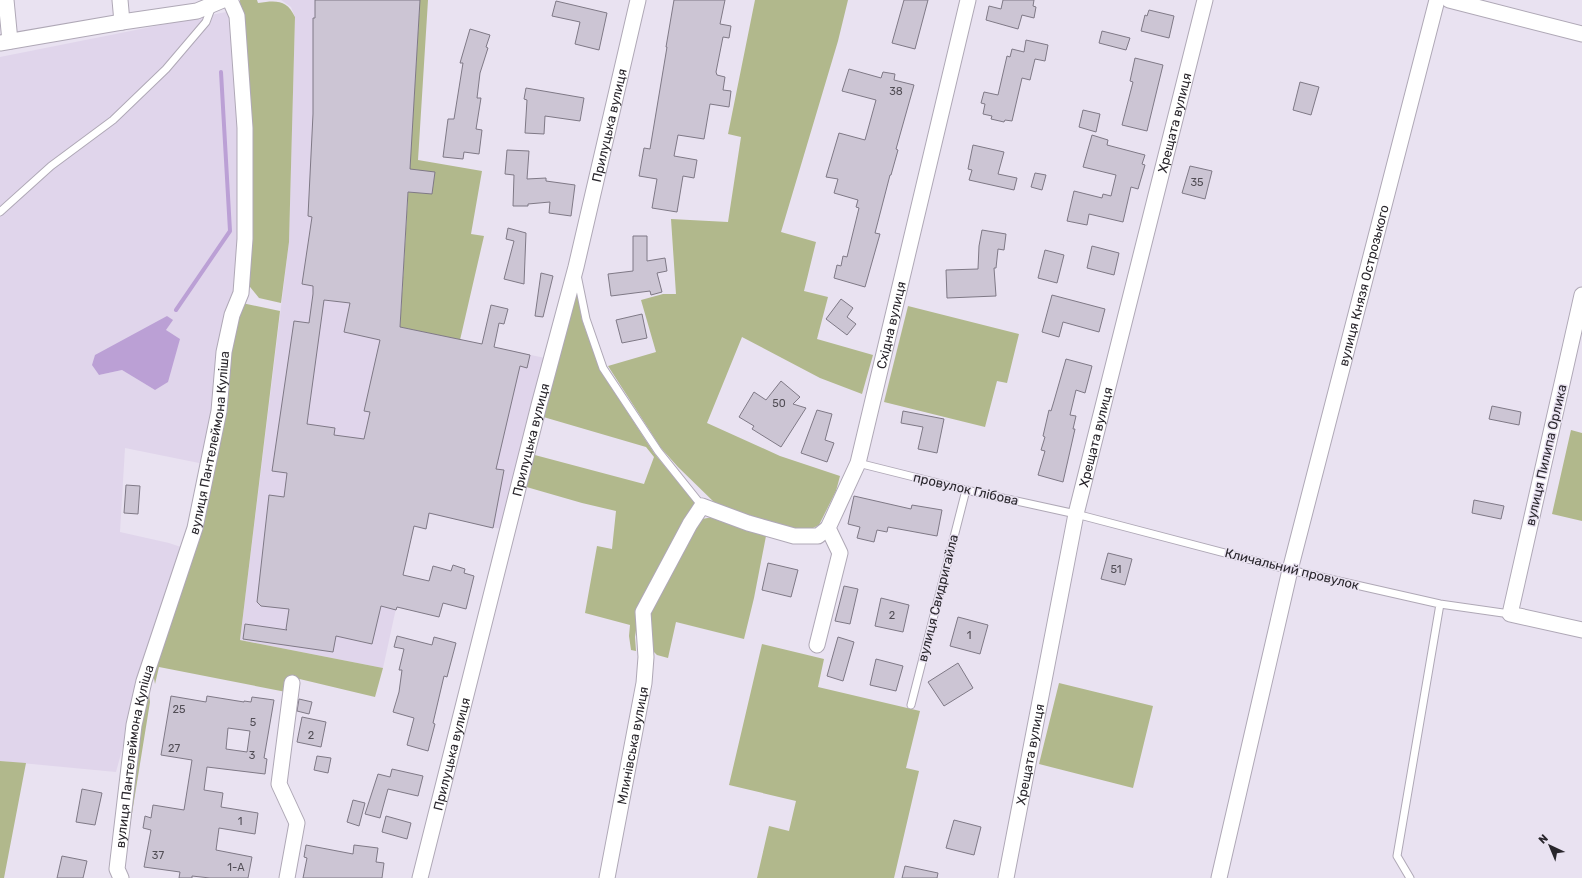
<svg xmlns="http://www.w3.org/2000/svg" width="1582" height="878" font-family="Rubik,sans-serif">
<rect width="100%" height="100%" fill="#e9e2f1"/>
<path fill="#e0d5eb" fill-rule="evenodd" d="M281,0H420L400,327L545,358L501,529L430,514L426,529L414,526L383,668L240,640L289,242L295,17L291,7Z
M231,11L241,128L238,292L204,464L125,448L120,532L169,543L184,548L141,680L116,772L0,761V57ZM167,316L172,321L166,330L155,390L122,370L99,375Z"/>
<path fill="#b1b88c" d="M240,0H257L258,3C277,0 287,0 295,17L289,242L281,303L259,298L246,282Z
M420,0H428L418,160L482,171L471,234L484,236L460,340L400,327Z
M755,0H848L838,41L781,232L816,242L804,291L828,297L817,339L873,355L862,394L820,378L742,337L707,423L780,456L840,476L836,491L819,525L807,531L750,517L716,504L678,467L661,448L608,366L656,352L641,300L663,294H676L671,219L728,222L741,137L728,134Z
M576,287L582,320L600,370L654,453L695,503L692,512L639,610L635,637L636,651L631,650L629,636L630,625L585,613L597,546L612,549L616,511L582,503L523,486L531,454L644,484L654,457L646,447L540,416Z
M242,303L280,311L240,640L383,668L375,697L287,676L286,692L159,667L155,684L152,667L198,529L227,353Z
M908,306L1019,334L1007,383L997,381L985,427L884,402Z
M1571,430L1582,433V521L1552,514Z
M713,517L766,536L754,598L744,639L676,622L668,658L657,655L650,648L647,613L694,525L702,519Z
M762,644L824,659L818,687L920,711L906,768L919,771L894,878H757L769,826L789,831L796,801L729,785Z
M1059,683L1153,706L1133,788L1039,764Z
M148,684L150,702L123,869L129,803Z
M0,761L26,763L4,878H0Z"/>
<path fill="#bba0d5" d="M167,316L173,320L166,330L180,339L168,382L155,390L122,370L99,375L92,365L95,355Z"/>
<g fill="none" stroke-linecap="round" stroke-linejoin="round">
<path stroke="#bba0d5" stroke-width="4" d="M176,310L230,231L221,72"/>
</g>
<path fill="#ccc5d4" stroke="#7f7986" fill-rule="evenodd" d="M315,0H420L410,169L435,172L432,194L408,192L400,327L482,344L491,305L508,309L504,324L499,323L494,347L530,355L527,368L520,366L496,469L504,470L493,528L429,513L426,529L414,526L403,575L429,581L433,566L451,571L453,565L465,569L464,573L474,576L466,609L443,603L439,617L397,607L396,610L381,606L372,644L336,636L333,652L243,639L245,624L287,630L286,629L289,609L261,606L257,602L269,495L284,497L287,473L272,471L294,321L309,323L313,294V286L302,284L312,217L308,216L313,114V18H315ZM324,300L350,303L344,332L380,340L364,411L370,412L364,439L334,435L335,428L307,424Z
M674,0H725L720,24L731,26L729,38L723,37L716,72L717,75L725,77L723,90L731,91L729,107L710,104L704,139L678,135L674,156L697,160L694,178L683,176L677,212L652,208L657,179L639,176L644,148L650,149L667,47H666Z
M904,0H928L915,49L892,43Z
M1003,0H1034L1033,6L1036,7L1034,18L1022,15L1018,29L986,20L989,6L1001,9Z
M556,1L607,13L599,50L575,44L580,22L552,16Z
M1149,10L1174,16L1169,38L1141,31L1145,15L1147,16Z
M470,29L490,35L486,47L488,48L480,73L477,98H481L476,129L482,130L479,154L464,152L463,159L443,157L448,119H454L463,63H460Z
M1102,31L1130,38L1126,50L1099,43Z
M1026,40L1048,45L1045,61L1035,59L1030,80L1022,78L1012,121L1005,120L1004,122L991,119L992,116L983,114L985,104L981,103L984,92L998,95L1007,56L1010,57L1012,49L1024,52Z
M1135,58L1163,65L1147,131L1122,125L1133,82L1130,81Z
M849,69L881,78L883,72L895,74L894,80L914,85L896,149L898,150L891,175H890L875,233L880,234L865,287L834,278L837,265L841,266L843,256L847,257L859,208L856,207L858,200L834,193L838,179L826,177L839,133L865,140L876,100L842,91Z
M1300,82L1319,87L1311,115L1293,110Z
M526,88L584,98L580,121L545,116L544,134L525,133L527,100L524,99Z
M1083,110L1100,114L1096,132L1079,127Z
M1092,135L1108,140L1107,145L1145,155L1142,164L1145,165L1138,189L1131,187L1123,222L1089,214L1087,225L1067,221L1074,191L1102,198L1103,194L1111,196L1116,175L1083,167Z
M973,145L1004,152L998,174L1017,178L1014,190L969,180L972,170L968,169Z
M507,150L529,151L527,179L546,178V181L575,185L571,216L549,213L550,202L528,204V206H513L514,175L505,174Z
M1190,166L1212,171L1205,199L1182,193Z
M1035,173L1046,175L1042,190L1031,187Z
M508,228L526,233L524,284L504,279L514,241L506,239Z
M982,230L1006,234L1004,250L998,249L996,268H994L996,296L947,298L946,270L978,269L979,246Z
M633,236H647V261L665,258L667,271L657,273L662,292L651,295L650,291L611,296L608,274L633,271Z
M1092,246L1119,253L1114,275L1087,268Z
M1045,250L1064,255L1057,283L1038,278Z
M541,273L553,276L543,317L535,316Z
M1052,295L1105,309L1099,332L1063,322L1059,337L1042,332Z
M841,299L853,308L847,317L856,324L847,335L826,319Z
M642,314L647,338L622,343L616,320Z
M1066,359L1092,366L1085,393L1076,390L1070,415L1076,416L1073,429H1075L1063,482L1038,475L1045,451L1041,450L1045,437L1043,436L1049,410L1051,411L1054,401Z
M781,381L800,397L793,404L806,408L781,447L752,429L754,426L739,417L754,392L766,400Z
M1492,406L1521,412L1519,425L1489,419Z
M817,410L832,414L825,440L834,443L827,462L801,453Z
M903,411L944,419L937,453L918,449L923,427L901,423Z
M126,485L140,486L138,514L124,513Z
M854,496L911,509L912,505L942,510L937,536L888,527L887,532L877,530L874,542L857,538L860,527L848,524Z
M1474,500L1504,506L1501,519L1472,513Z
M1108,553L1132,559L1125,585L1101,579Z
M768,563L798,570L791,597L762,590Z
M844,586L858,589L850,624L835,621Z
M881,598L909,605L903,632L875,626Z
M958,617L988,625L980,654L950,646Z
M397,636L432,645L434,637L456,643L447,677L444,676L433,723L435,724L428,751L407,745L414,718L393,712L399,692L402,670H399L404,649L394,647Z
M838,637L854,642L843,681L827,676Z
M876,659L903,666L896,691L870,685Z
M958,663L973,688L944,706L928,682Z
M171,696L206,702L207,696L244,702V701L251,702L252,697L274,700L264,758L267,759L265,774L207,767L204,790L223,793L221,807L258,813L255,834L219,828L216,850L252,857L248,878H210L192,876V878H179L180,872L144,867L151,830L143,828L145,816L151,818L153,805L184,810L192,760L161,755ZM228,728L250,731L247,752L226,749Z
M299,699L312,702L309,714L297,711Z
M302,717L326,722L321,747L297,742Z
M317,756L331,758L328,773L314,770Z
M392,769L423,776L418,796L388,789L380,818L365,814L378,774L390,777Z
M82,789L102,793L95,825L76,822Z
M353,800L365,803L359,826L347,822Z
M386,816L411,823L407,839L382,832Z
M954,820L981,827L974,855L946,848Z
M306,845L353,854L354,845L378,848L376,862L384,863L382,878H303L307,858L304,857Z
M62,856L87,861L83,878H57Z
M905,866L938,873L937,878H902Z"/>
<g fill="none" stroke-linecap="round" stroke-linejoin="round">
<defs>
<path id="lane" d="M0,212L51,166L113,120L166,69L206,22L212,6
M577,275L586,319L603,368L658,451L702,506
M858,463L966,490L1076,514L1290,570L1440,604L1510,614
M911,705L966,490
M1410,878L1397,856L1440,604"/>
<g id="street">
<path d="M6,0L10,41"/>
<path d="M120,0L122,22"/>
<path d="M1449,0L1582,34"/>
<path d="M0,43L122,22L197,11L223,0"/>
<path d="M1582,295L1510,614L1582,630"/>
<path id="s1" d="M817,645L840,553L828,528L858,463L968,0"/>
<path id="s2" d="M121,878L117,869L134,725L144,681L195,528L219,411L224,352L232,315L241,293L245,239V128L237,16L230,0"/>
<path d="M287,878L297,823L279,784L292,683"/>
<path id="s3" d="M420,878L539,405L576,267L638,0"/>
<path id="s4" d="M607,878L644,683L646,657L643,612L690,524L702,506L748,523L794,536H818L828,528"/>
<path id="s5" d="M1006,878L1076,514L1205,0"/>
<path id="s6" d="M1219,878L1290,570L1437,0"/>
</g>
</defs>
<use href="#lane" stroke="#afa8b6" stroke-width="9"/>
<use href="#street" stroke="#afa8b6" stroke-width="17"/>
<use href="#lane" stroke="#fff" stroke-width="7"/>
<use href="#street" stroke="#fff" stroke-width="15"/>
</g>
<g text-anchor="middle" dominant-baseline="central" stroke-width="3" stroke-linejoin="round" paint-order="stroke">
<g font-size="11" fill="#524e56">
<text x="896" y="91">38</text>
<text x="1197" y="182">35</text>
<text x="779" y="403">50</text>
<text x="1116" y="569">51</text>
<text x="892" y="615">2</text>
<text x="969" y="635">1</text>
<text x="179" y="709">25</text>
<text x="253" y="722">5</text>
<text x="311" y="735">2</text>
<text x="174" y="748">27</text>
<text x="252" y="755">3</text>
<text x="240" y="821">1</text>
<text x="158" y="855">37</text>
<text x="236" y="867">1-А</text>
</g>
<g font-size="13" fill="#29262c" stroke="#e9e2f1">
<text stroke="none"><textPath href="#s5" startOffset="774">Хрещата вулиця</textPath></text>
<text stroke="none"><textPath href="#s3" startOffset="776">Прилуцька вулиця</textPath></text>
<text stroke="none"><textPath href="#s6" startOffset="610">вулиця Князя Острозького</textPath></text>
<text stroke="none"><textPath href="#s1" startOffset="336">Східна вулиця</textPath></text>
<text stroke="none"><textPath href="#s5" startOffset="450">Хрещата вулиця</textPath></text>
<text stroke="none"><textPath href="#s3" startOffset="452">Прилуцька вулиця</textPath></text>
<text stroke="none"><textPath href="#s2" startOffset="448">вулиця Пантелеймона Куліша</textPath></text>
<text transform="translate(1546 455) rotate(-77)">вулиця Пилипа Орлика</text>
<text transform="translate(966 489) rotate(13)">провулок Глібова</text>
<text transform="translate(1292 569) rotate(14)">Кличальний провулок</text>
<text transform="translate(938 598) rotate(-76)">вулиця Свидригайла</text>
<text stroke="none"><textPath href="#s4" startOffset="135">Млинівська вулиця</textPath></text>
<text stroke="none"><textPath href="#s3" startOffset="128">Прилуцька вулиця</textPath></text>
<text stroke="none"><textPath href="#s5" startOffset="126">Хрещата вулиця</textPath></text>
<text stroke="none"><textPath href="#s2" startOffset="124">вулиця Пантелеймона Куліша</textPath></text>
</g>
</g>
<g transform="translate(1550 846) rotate(316)" stroke="#e9e2f1" stroke-width="3" paint-order="stroke">
<path d="M0-3L7 15L0 10L-7 15Z" fill="#29262c"/>
<text y="-6" font-size="11" font-weight="bold" text-anchor="middle" fill="#29262c">N</text>
</g>
</svg>
